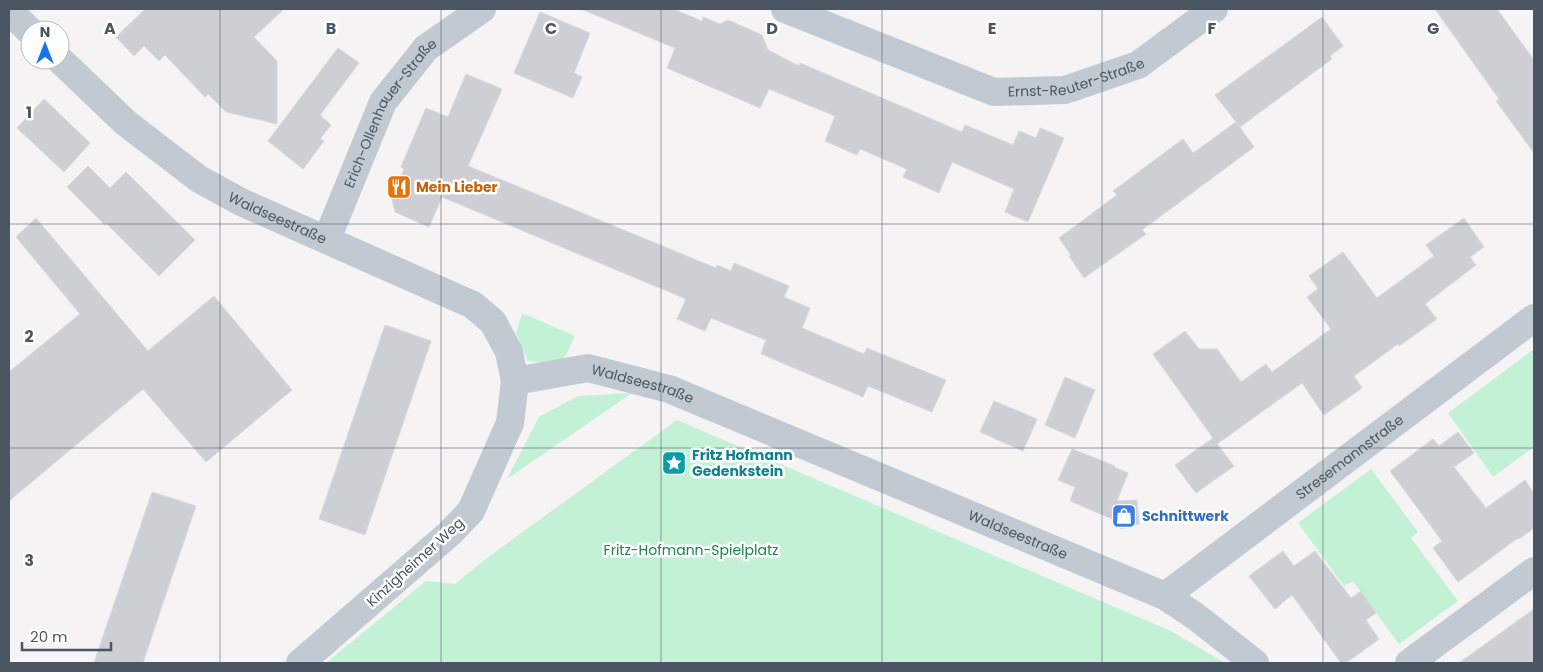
<svg xmlns="http://www.w3.org/2000/svg" width="1543" height="672" font-family="Poppins,sans-serif">
<rect width="100%" height="100%" fill="#f5f3f3"/>
<path fill="#c3f1d5" d="M522,313L575,336L565,357L551,363L528,361L516,333Z
M1534,349V447L1493,477L1448,413Z
M632,393L507,479L539,417L578,396Z
M677,420L1171,631L1225,663H326L426,581L455,584L487,558Z
M1371,469L1418,532L1411,538L1458,601L1399,644L1353,581L1344,586L1298,523Z"/>
<path fill="#cdcfd5" stroke="#d7d9de" d="M145,9H284L254,37L277,61V124L226,112L208,94L205,97L165,55L159,61L144,46L134,56L116,37Z
M581,9H673L702,21L703,17L720,24L728,20L762,35L768,50L799,66L800,63L962,132L965,125L1013,145L1019,131L1036,138L1040,128L1064,138L1028,222L1005,212L1014,189L952,162L939,193L903,177L907,169L860,149L857,155L825,141L835,116L769,89L760,108L667,68L675,48Z
M1435,9H1497L1534,60V153L1496,101L1499,99Z
M540,12L590,33L574,73L582,77L573,98L514,73Z
M1322,17L1343,46L1330,56L1332,59L1240,127L1215,95Z
M338,48L359,63L320,115L331,125L320,139L324,141L303,169L268,141Z
M466,74L502,89L468,166L716,268L717,265L731,271L734,263L789,286L784,297L810,308L802,328L864,354L867,348L946,380L932,412L868,386L863,397L761,354L766,340L711,318L705,331L677,319L686,299L442,197L429,227L395,212L392,199L404,169L401,167L426,108L448,117Z
M44,99L90,143L64,172L17,128Z
M1236,122L1254,147L1142,230L1146,234L1084,278L1069,256L1071,255L1059,238L1117,195L1113,191L1183,139L1193,153Z
M88,166L110,188L126,172L195,240L159,276L106,223L105,225L67,187Z
M36,218L148,351L214,296L292,390L206,462L143,389L9,501V372L80,314L16,237Z
M1464,218L1484,247L1470,257L1476,265L1425,304L1437,319L1399,346L1398,344L1354,376L1362,388L1324,415L1302,383L1217,444L1234,466L1196,493L1175,465L1213,438L1153,354L1185,331L1199,349H1217L1241,382L1266,364L1272,372L1331,329L1307,297L1318,289L1309,276L1343,252L1377,298L1434,256L1426,245Z
M385,325L431,341L365,535L319,519Z
M1065,377L1095,390L1075,438L1045,425Z
M994,401L1037,419L1023,451L980,432Z
M1458,432L1474,453L1454,467L1486,508L1525,480L1534,494V528L1519,539L1518,538L1458,582L1433,548L1442,541L1390,471L1433,439L1439,446Z
M1072,449L1115,466L1114,467L1128,473L1117,501L1137,500L1139,524L1121,529L1117,521L1070,501L1075,487L1058,480Z
M152,492L196,506L163,603L143,663H94Z
M1283,551L1294,566L1315,551L1351,598L1361,591L1376,613L1366,620L1379,639L1346,663H1341L1292,595L1275,609L1249,576Z
M1534,609V663H1459Z"/>
<g fill="none" stroke-linecap="round" stroke-linejoin="round">
<g stroke="#c1cad2" stroke-width="28">
<path id="s1" d="M785,9L994,92L1065,90L1138,65L1214,9"/>
<path d="M9,11L30,31"/>
<path id="s2" d="M60,60L126,123L199,179L241,202L473,305L493,322L509,352L515,381L510,423L471,511L450,533L300,663"/>
<path id="s3" d="M327,239L383,102L426,48L482,9"/>
<path id="s4" d="M515,381L588,368L669,389L1165,596L1195,616L1255,663"/>
<path id="s5" d="M1165,596L1534,318"/>
<path d="M1409,663L1534,571"/>
</g>
</g>
<path fill="none" stroke="#4a5661" stroke-width="1" stroke-opacity="0.55" d="M220,9V663M441,9V663M661,9V663M882,9V663M1102,9V663M1323,9V663M9,224H1534M9,448H1534"/>
<defs>
<symbol id="restaurant-square" viewBox="-11 -11 22 22"><rect x="-9" y="-9" width="18" height="18" rx="4" fill="#e8710a" stroke="#fff"/><path d="M-5-6h1v4h1v-4h1v4h1v-4h1v5L-1.5 .5V6h-2V.5L-5-1ZM5-6V6H3V1.5H1.5Q1.5-4 5-6Z" fill="#fff"/></symbol>
<symbol id="sight-square" viewBox="-11 -11 22 22"><rect x="-9" y="-9" width="18" height="18" rx="4" fill="#0f9aa8" stroke="#fff"/><path d="M0-6L1.8-2.2L6-1.7L2.9 1.2L3.7 5.4L0 3.3L-3.7 5.4L-2.9 1.2L-6-1.7L-1.8-2.2Z" fill="#fff"/></symbol>
<symbol id="shop-square" viewBox="-11 -11 22 22"><rect x="-9" y="-9" width="18" height="18" rx="4" fill="#3f7fe0" stroke="#fff"/><path d="M-5-2.5h2.3a2.7 3.5 0 0 1 5.4 0H5L5.5 6h-11ZM-1.5-2.5h3a1.5 2.3 0 0 0-3 0Z" fill="#fff"/></symbol>
</defs>
<g fill-rule="evenodd">
<use href="#restaurant-square" x="385" y="173" width="28" height="28"/>
<use href="#sight-square" x="660" y="449" width="28" height="28"/>
<use href="#shop-square" x="1110" y="502" width="28" height="28"/>
</g>
<g text-anchor="middle" dominant-baseline="central" stroke-width="5" stroke-linejoin="round" paint-order="stroke">
<g font-size="14" fill="#4a5661" stroke="#fff">
<text stroke="none"><textPath href="#s1" startOffset="309">Ernst-Reuter-Straße</textPath></text>
<text stroke="none"><textPath href="#s3" startOffset="142">Erich-Ollenhauer-Straße</textPath></text>
<text stroke="none"><textPath href="#s2" startOffset="271">Waldseestraße</textPath></text>
<text stroke="none"><textPath href="#s4" startOffset="131">Waldseestraße</textPath></text>
<text stroke="none"><textPath href="#s5" startOffset="231">Stresemannstraße</textPath></text>
<text stroke="none"><textPath href="#s4" startOffset="536">Waldseestraße</textPath></text>
<text transform="translate(415 562) rotate(-42)">Kinzigheimer Weg</text>
</g>
<g font-size="14" font-weight="bold" fill="#c56008" stroke="#fff" text-anchor="start">
<text x="416" y="187">Mein Lieber</text>
</g>
<g font-size="14" font-weight="bold" fill="#0d838f" stroke="#fff" text-anchor="start">
<text x="692" y="455">Fritz Hofmann<tspan x="692" dy="16">Gedenkstein</tspan></text>
</g>
<g font-size="14" font-weight="bold" fill="#366cbe" stroke="#fff" text-anchor="start">
<text x="1142" y="516">Schnittwerk</text>
</g>
<g font-size="14" fill="#17864f" stroke="#fff">
<text x="691" y="550">Fritz-Hofmann-Spielplatz</text>
</g>
</g>
<g font-size="16" text-anchor="middle" font-weight="bold" fill="#4a5661" stroke="#fff" stroke-width="5" stroke-linejoin="round" paint-order="stroke">
<text x="110" y="34">A</text>
<text x="331" y="34">B</text>
<text x="551" y="34">C</text>
<text x="772" y="34">D</text>
<text x="992" y="34">E</text>
<text x="1212" y="34">F</text>
<text x="1433" y="34">G</text>
<text x="29" y="118">1</text>
<text x="29" y="342">2</text>
<text x="29" y="566">3</text>
</g>
<rect width="1543" height="672" fill="none" stroke="#4a5661" stroke-width="20"/>
<g transform="translate(45 45)"><circle r="24" fill="#ffffff" stroke="#b7bbc0"/>
<path d="M0-4L9 19L0 12L-9 19Z" fill="#1a73e8"/>
<text y="-8" font-size="14" font-weight="bold" text-anchor="middle" fill="#4a5661">N</text>
</g>
<path d="M22 642v8h89v-8" fill="none" stroke="#4a5661" stroke-width="2.5"/>
<text x="30" y="642" font-size="15" fill="#4a5661" stroke="#ffffff" stroke-width="4" paint-order="stroke">20 m</text>
</svg>
